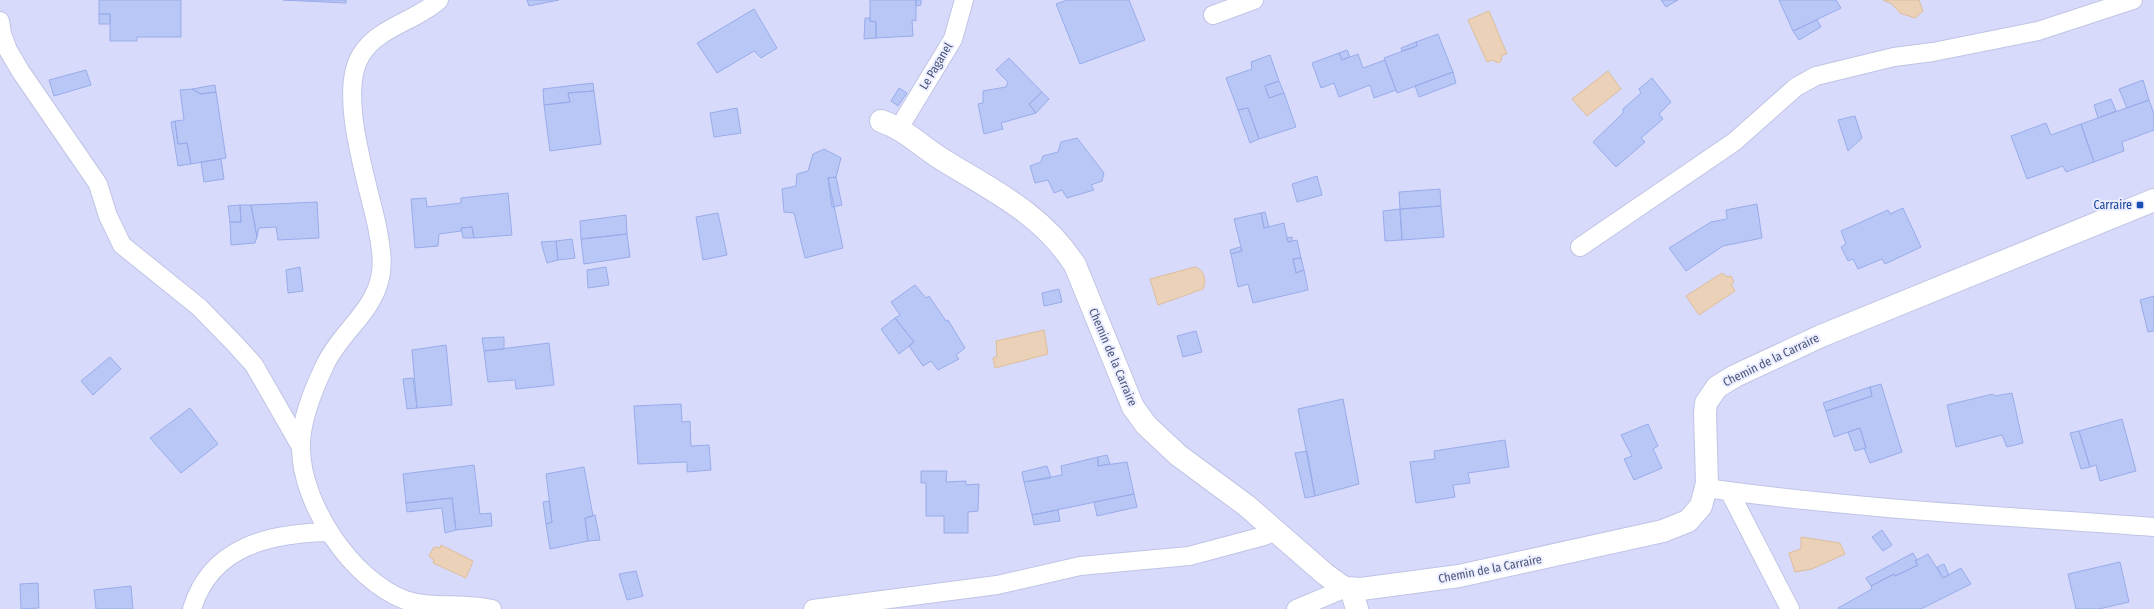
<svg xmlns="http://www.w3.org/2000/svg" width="2154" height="609" font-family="'Fira Sans Condensed',sans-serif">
<rect width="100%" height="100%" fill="#e4e5fe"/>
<path fill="#d8dafc" d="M0,0H2154V609H0Z"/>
<path fill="#ead1b7" stroke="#dcbe9c" d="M1883,0H1919L1923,11L1915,18L1900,13L1892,4Z
M1489,11L1507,54L1502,55L1501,61L1498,63L1492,60L1487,62L1468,20Z
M1608,71L1621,89L1587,116L1572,99Z
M1195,267C1204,269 1207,281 1203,289L1158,305L1150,279Z
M1722,273L1728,277L1731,276L1734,282L1731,284L1735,291L1699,315L1686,296Z
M1044,330L1048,354L995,368L993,358L997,356L996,341Z
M1801,537L1840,543L1845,554L1812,569L1795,572L1789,553L1801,549Z
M441,545L473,561L466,578L433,563L434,560L429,556L434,547L440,548Z"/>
<path fill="#b9c7f6" stroke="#98acea" d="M99,0H181V37H137V41H110V14H99Z
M283,0H346V3Z
M527,0H559L529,6Z
M870,0H916V21L912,20L913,36L876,38V22L870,21Z
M916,0H921V5L916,6Z
M1067,0H1129L1145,40L1080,64L1056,4Z
M1661,0H1678L1666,7Z
M1779,0H1836L1841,8L1793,31Z
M754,9L777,48L761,58L754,51L717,73L697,43Z
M99,14H110V24H99Z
M865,18H870V21L876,22V38L864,39Z
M1817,20L1821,27L1799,40L1793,31Z
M1438,34L1453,72L1397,93L1384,58L1417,46L1416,42Z
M1416,42L1417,46L1402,51L1401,48Z
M1347,50L1350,57L1342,60L1339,53Z
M1339,53L1342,60L1358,54L1363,68L1385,60L1396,90L1374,98L1370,85L1339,97L1334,83L1321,88L1312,63Z
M1270,55L1279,81L1265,86L1269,98L1284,93L1296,127L1259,139L1248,108L1238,110L1226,78L1252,69L1251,62Z
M1009,58L1042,92L1029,104L1036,113L1001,123L1003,129L984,134L978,104L983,103V91L1006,87L1008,82L996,70Z
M86,70L91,85L54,96L49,80Z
M1453,72L1456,83L1419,97L1415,86Z
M1652,78L1671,102L1659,114L1663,119L1641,138L1645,142L1616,167L1593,142L1623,113V109L1641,93L1639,89Z
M2143,80L2149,100L2127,108L2119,89Z
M1279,81L1284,93L1269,98L1265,86Z
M593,83L594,91L568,93L570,102L544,105L543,89Z
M215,85L216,92L201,94L192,89Z
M899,88L907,93L898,106L891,101Z
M192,89L201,94L216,92L226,158L191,164L187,143L178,144L175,121L184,120L180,90Z
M594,91L601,144L550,151L544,105L570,102L568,93Z
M1042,92L1049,99L1036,113L1029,104Z
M2111,99L2116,111L2098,118L2094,105Z
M2149,100L2154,114V130L2122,142L2124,151L2094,162L2081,124Z
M737,108L741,133L714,137L710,113Z
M1248,108L1259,139L1250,143L1238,110Z
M1855,116L1862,138L1848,151L1838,120Z
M175,121L178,144L187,143L191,164L178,166L171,122Z
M2046,123L2051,135L2081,124L2094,162L2066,172L2063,166L2027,179L2011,136Z
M1077,138L1104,173L1102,181L1091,185L1094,190L1067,198L1062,190L1054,193L1048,180L1035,183L1030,166L1041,162L1043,156L1058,152L1061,142Z
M824,149L841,158L836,177L828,178L843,248L805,258L794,213L784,212L782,189L796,186L797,174L808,171L813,154Z
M221,159L224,179L204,182L201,162Z
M1317,176L1322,195L1297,202L1292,184Z
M836,177L842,205L832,207L828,178Z
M1440,189L1441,206L1400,209L1399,192Z
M508,193L512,235L474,238L472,227L461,228V231L439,234L438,246L415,248L411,199L426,198L427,207L461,203V198Z
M317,202L319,238L278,240L276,227L259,228L257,237L251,205Z
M1757,204L1762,238L1723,246L1686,271L1669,248L1711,222L1727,219L1726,210Z
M240,205L241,222H230L228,206Z
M240,205H251L257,237L255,243L231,245L230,222H241Z
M1441,206L1444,237L1402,240L1400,209Z
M1903,208L1921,247L1885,264L1882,259L1858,269L1853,259L1848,261L1841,247L1846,244L1841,231L1888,210L1890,214Z
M1400,209L1402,240L1385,241L1383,211Z
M1265,212L1269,227L1264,228L1261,213Z
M718,213L727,255L703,260L696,217Z
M1261,213L1264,228L1284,223L1288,242L1297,240L1301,258L1293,259L1296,273L1304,270L1308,290L1253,303L1248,284L1238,287L1231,254L1242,251L1234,219Z
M626,215L627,234L581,239L580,221Z
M472,227L474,238H463L461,228Z
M627,234L630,257L584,264L581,239Z
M1292,237V241L1288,242L1287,238Z
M572,239L575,258L558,260L556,241Z
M556,241L558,260L547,263L541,242Z
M1240,247L1242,251L1231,254L1230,250Z
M1301,258L1304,270L1296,273L1293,259Z
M300,267L303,291L288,293L286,270Z
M606,267L609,285L588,288L587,270Z
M915,285L926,298L929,296L946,321L948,320L965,348L956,355L959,359L938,370L931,361L923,366L909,346L914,342L895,318L900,315L891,302Z
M1059,289L1062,302L1044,306L1042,293Z
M2154,296V331L2148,332L2140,300Z
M895,318L914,342L899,354L881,329Z
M1196,331L1202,352L1183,357L1177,336Z
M504,337V349L484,351L482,338Z
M549,343L554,385L516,389L515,380L488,382L484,351Z
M446,345L452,405L417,408L412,350Z
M110,357L121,369L93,395L81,381Z
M413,378L417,408L407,409L403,379Z
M1881,384L1902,452L1870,463L1864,448H1866L1860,428L1834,437L1826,411L1872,396L1870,387Z
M1870,387L1872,396L1826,411L1823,403Z
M2012,393L2023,443L2007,447L2002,435L1956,447L1947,405L1993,394L1995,396Z
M1343,399L1359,484L1315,496L1298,409Z
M681,404L682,422L690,421L691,446L709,445L711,470L687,472V462L638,464L634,406Z
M190,408L218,444L181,473L150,438Z
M2122,419L2136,471L2100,481L2096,465L2090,467L2079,431Z
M1648,424L1658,446L1653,449L1662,468L1634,480L1624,459L1632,456L1621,435Z
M1860,428L1866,448L1855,451L1848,432Z
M2079,431L2090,467L2081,469L2070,433Z
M1505,440L1509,467L1468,473L1470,483L1453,485L1455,497L1416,503L1410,462L1435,459L1434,451Z
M1307,451L1315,496L1305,498L1295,453Z
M1107,455L1110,464L1098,466V457Z
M1098,457V466L1127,462L1134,494L1032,515L1024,482L1062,475L1061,466Z
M474,465L480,514L491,513L492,526L456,530L452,498L406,503L403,474Z
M1047,466L1051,478L1024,482L1022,472Z
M584,467L593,516L585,518L588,541L550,549L546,524L552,522L546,474Z
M921,471H947L946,482L966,481V485L979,484L978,511L968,512V533H944V516H926V483H921Z
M1134,494L1137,507L1097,516L1094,502Z
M452,498L456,530L445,533L442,508L407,512L406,503Z
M549,501L552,522L546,524L543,502Z
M1058,510L1060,521L1034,525L1032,515Z
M595,515L600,540L588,541L585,518Z
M1882,530L1892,545L1883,551L1872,537Z
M1913,553L1917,560L1915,561L1918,565L1895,576L1894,574L1871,586L1866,578Z
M1928,554L1943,578L1961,568L1971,584L1921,609H1839L1838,608L1872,589L1871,586L1894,574L1895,576L1918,565L1915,561Z
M2120,562L2129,602L2099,609H2076L2068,574Z
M1944,564L1949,575L1943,578L1937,567Z
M636,571L643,596L627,600L619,574Z
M38,583L39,608L21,609L20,584Z
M131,586L133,609H96L94,590Z"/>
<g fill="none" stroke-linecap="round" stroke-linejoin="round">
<defs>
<path id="lane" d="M439,0C416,21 378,27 361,55C337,93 368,183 377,226C380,243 384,261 380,278C373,312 339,334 325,365C313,390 300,421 301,449C302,505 352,580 405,600C433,609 463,602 492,609
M1213,15L1254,0
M0,21L2,34L8,50L21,72L98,184L108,216L122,245L199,307L236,345L254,365L301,447
M899,128L953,39L964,0
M1580,247L1734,142L1796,87L1816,76L1894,57L1933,52L2038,31L2133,0
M1706,488C1855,509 2005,516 2154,527
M1729,491L1790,609
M192,609C211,545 272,533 330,532
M813,609L997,585L1080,566L1189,556L1264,536L1276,531
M1296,609L1346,588"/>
<path id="street" d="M881,121C904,129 920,145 940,158C991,190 1041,212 1075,265L1133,407L1146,425L1178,455L1247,506L1325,574L1340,585L1346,588L1361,589L1459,576L1663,531L1688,521L1701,506L1707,483L1705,413L1706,403L1717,387L1735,376L1821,336L2154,200
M1351,589L1357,609"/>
</defs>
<use href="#lane" stroke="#bfc4e4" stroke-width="20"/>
<use href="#street" stroke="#bfc4e4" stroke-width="24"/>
<use href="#lane" stroke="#fff" stroke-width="18"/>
<use href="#street" stroke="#fff" stroke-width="22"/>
</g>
<rect fill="#1a4fb4" stroke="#ecedff" stroke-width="1.5" x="2136" y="201" width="8" height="8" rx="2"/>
<g text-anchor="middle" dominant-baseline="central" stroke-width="4" stroke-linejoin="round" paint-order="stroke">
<g font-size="12" fill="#475479" stroke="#ecedff">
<text transform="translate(936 66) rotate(-59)">Le Paganel</text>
<text transform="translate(1113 357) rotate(67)">Chemin de la Carraire</text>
<text transform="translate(1771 360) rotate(-26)">Chemin de la Carraire</text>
<text transform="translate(1490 569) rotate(-11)">Chemin de la Carraire</text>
</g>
<g font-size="12" fill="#164399" stroke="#ecedff" text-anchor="end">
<text x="2132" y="205">Carraire</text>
</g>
</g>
</svg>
